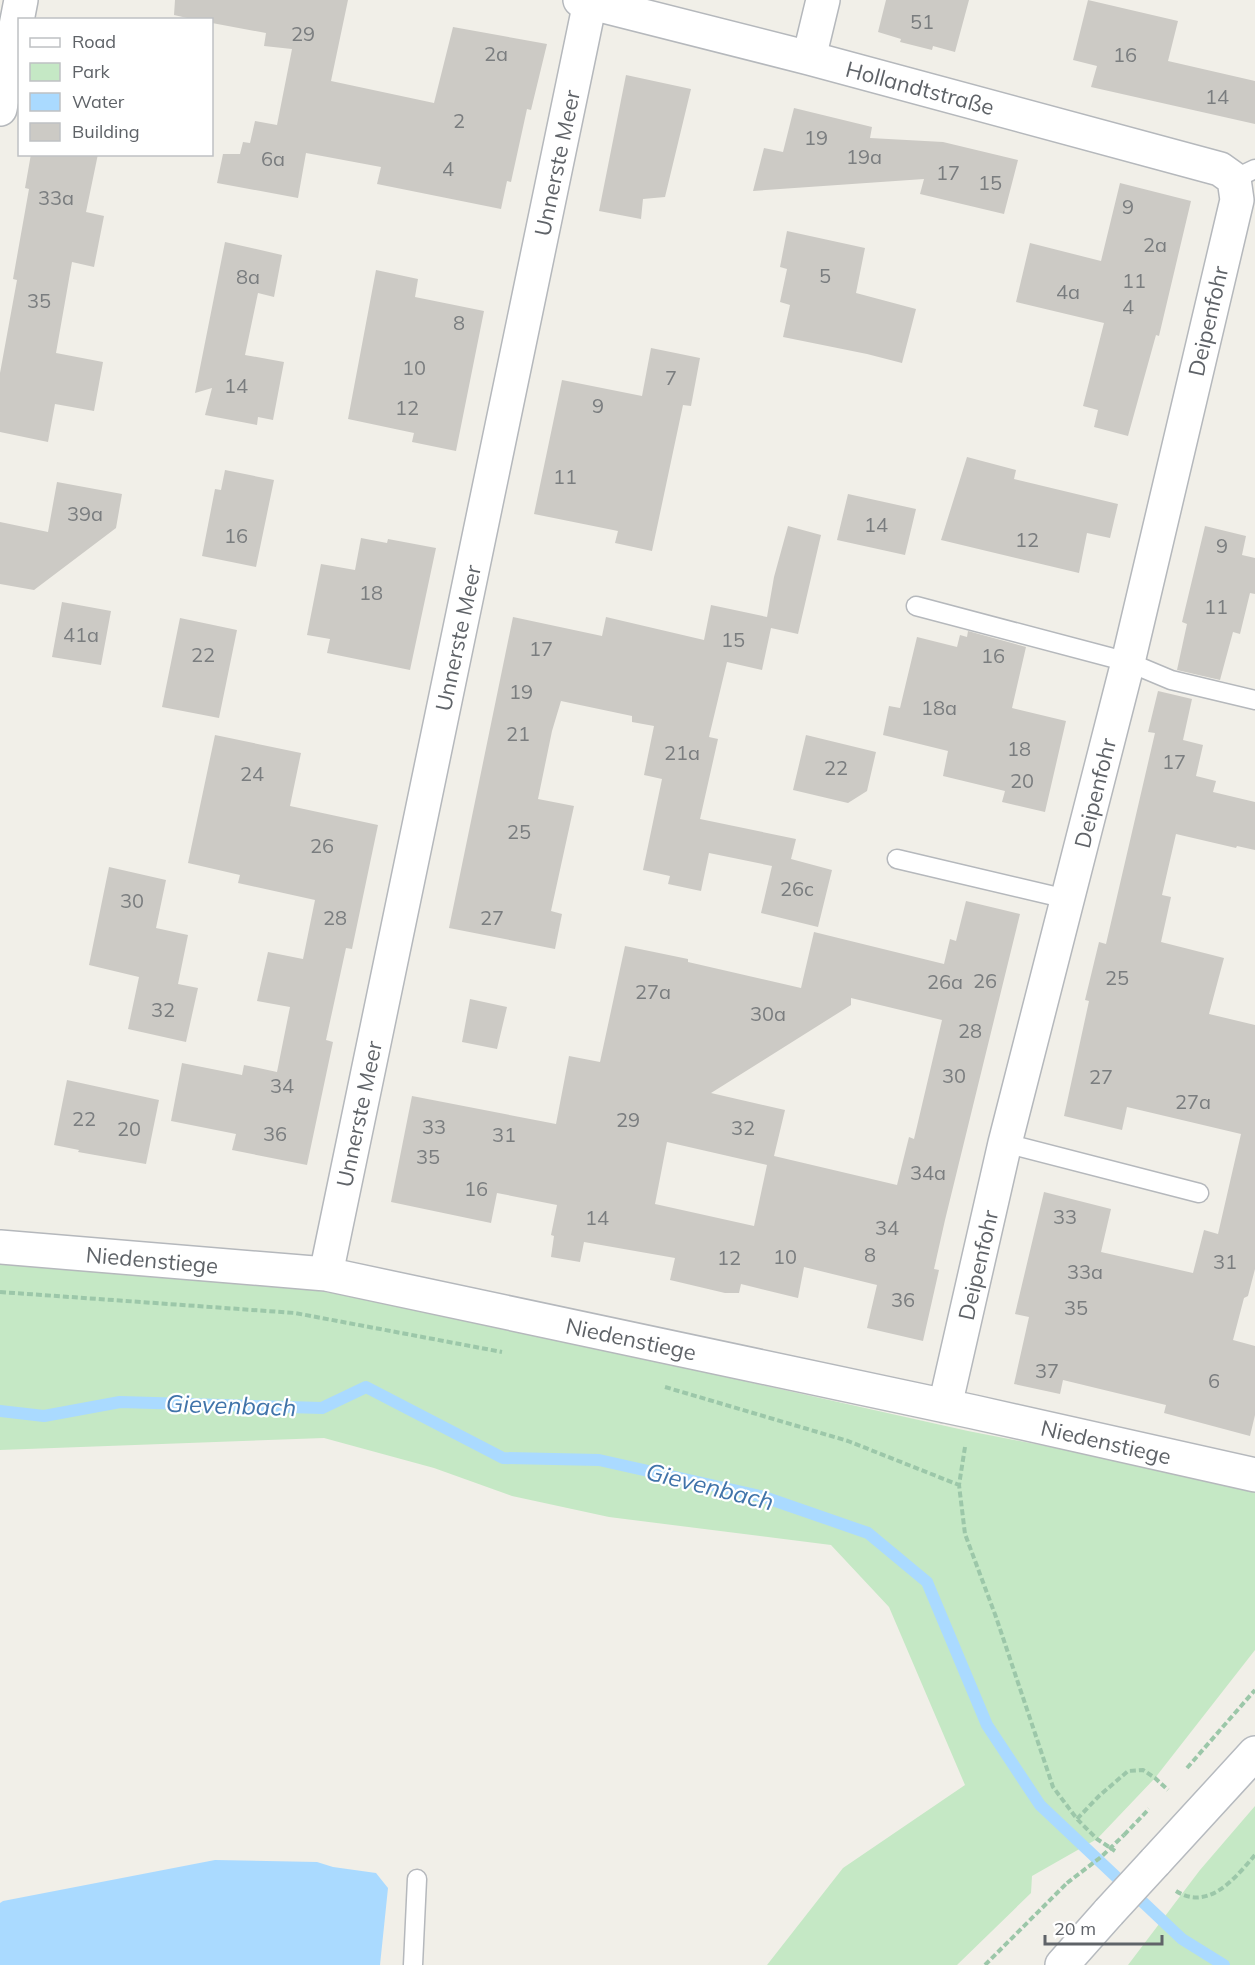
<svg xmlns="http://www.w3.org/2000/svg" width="1255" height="1965" font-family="Mulish,sans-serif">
<rect width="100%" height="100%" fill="#f1efe8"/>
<path fill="#c5e8c5" d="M0,1264L114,1270L273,1284L391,1302L968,1431L1169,1470L1255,1490V1650L1155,1778L1097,1839L1032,1876L1031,1893L957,1965H767L843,1868L965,1785L889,1607L831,1545L609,1517L512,1496L434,1468L324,1438L0,1450Z
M1255,1806V1965H1128L1200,1870Z"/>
<path fill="#aadaff" d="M215,1860L317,1862L333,1867L376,1873L388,1888L380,1965H0V1903L3,1901Z"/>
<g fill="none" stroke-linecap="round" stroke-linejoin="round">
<path stroke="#aadaff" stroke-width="12" d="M0,1411L44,1416L120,1402L322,1408L366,1387L503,1458L599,1460L764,1497L868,1533L927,1582L987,1725L1040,1805L1182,1939L1224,1965"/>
</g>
<path fill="#cccac5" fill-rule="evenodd" d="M175,0H348L331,81L434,103L453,27L547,44L531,110L527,109L511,182L507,181L501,209L377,184L381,167L306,153L298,198L217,183L223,154H240L243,142L250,143L255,121L277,125L292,49L264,46L266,33L212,23V20H196L174,15Z
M886,0H969L955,52L933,46L932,50L900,42L901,39L878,32Z
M1088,0L1178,21L1168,61L1255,81V124L1091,87L1097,66L1073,60Z
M626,75L691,89L665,197L643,199L641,219L599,211Z
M794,108L872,127L870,138L943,142L1018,160L1004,214L920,194L924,179L753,191L764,148L783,152Z
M31,154H98L86,212L104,216L94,267L72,262L56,353L103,362L94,411L55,404L48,442L0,432V373L17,280L13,279L29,189L25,188Z
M1120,183L1191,201L1159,336L1156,335L1128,436L1094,427L1098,410L1083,406L1104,323L1016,302L1030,243L1101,261Z
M787,231L865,248L856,293L916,309L902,363L867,354L783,337L790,305L780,302L787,269L780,267Z
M225,242L282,255L274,297L258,293L245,355L284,362L273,420L258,417L257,425L205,415L212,388L195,393Z
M376,270L418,279L415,297L484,311L456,451L412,442L414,433L348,419Z
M651,348L700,358L691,406L683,405L652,551L615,543L618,531L534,514L562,380L642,396Z
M967,457L1016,470L1014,479L1118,504L1110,538L1087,533L1079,573L941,540Z
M225,470L274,480L256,567L202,556L215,489L221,490Z
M57,482L122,494L116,528L34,590L0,584V522L48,532Z
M848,494L916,509L905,555L837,540Z
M788,526L821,535L798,634L771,628L762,670L727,662L709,737L718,739L700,819L796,839L791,859L832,870L818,927L761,913L772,866L709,853L701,891L668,884L670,876L643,870L662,779L644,775L654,726L632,722V716L561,701L552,731L538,799L574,806L551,911L562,914L555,949L449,928L513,617L602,636L606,617L704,640L711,605L767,617L774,577Z
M1205,526L1246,536L1242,555L1255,558V594L1250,593L1240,634L1233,632L1220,680L1177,670L1187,624L1182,622Z
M361,538L387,543L388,539L436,548L410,670L327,653L330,639L307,635L321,564L355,570Z
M62,602L111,611L101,665L52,657Z
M180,618L237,630L219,718L162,707Z
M968,631L1026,647L1012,708L1066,721L1045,812L1002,802L1005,791L943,776L948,751L883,735L889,706L900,708L917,637L957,647L960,635L967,637Z
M1158,691L1192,699L1183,740L1203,745L1196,776L1216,781L1213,792L1255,802V850L1237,846L1236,848L1176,834L1162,895L1171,897L1161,942L1224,958L1209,1014L1255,1025V1269L1248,1296L1244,1298L1233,1340L1255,1346V1415L1250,1436L1164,1413L1166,1405L1063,1380L1060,1394L1014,1384L1029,1317L1015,1314L1044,1192L1111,1209L1101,1252L1193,1273L1204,1230L1218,1234L1241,1134L1127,1107L1122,1130L1064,1116L1089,1001L1085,1000L1099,942L1106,944L1155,733L1148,732Z
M215,735L301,753L290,806L378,825L352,949L346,948L326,1040L333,1042L307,1165L232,1150L236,1134L171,1121L182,1063L242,1075L244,1065L277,1072L290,1007L257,1001L268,952L303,959L315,900L238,883L240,875L188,863Z
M806,735L876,752L867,791L848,803L793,790Z
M109,867L166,880L156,928L188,935L178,984L198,988L186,1042L128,1029L139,977L89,965Z
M966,901L1020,914L945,1220L934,1269L939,1270L923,1341L867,1328L877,1285L804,1267L798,1298L741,1284L739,1293H725L670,1280L675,1258L584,1242L580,1262L551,1257L554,1236L551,1235L557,1205L497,1193L491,1223L391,1202L412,1096L556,1124L569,1056L600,1062L625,946L688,959V962L801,988L814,932L944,964L950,939L956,941ZM851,998L942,1020L914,1139L909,1137L897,1185L774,1156L785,1110L711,1093L851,1005ZM667,1142L767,1165L754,1226L655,1204Z
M470,999L507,1007L497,1049L462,1042Z
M67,1080L159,1100L146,1164L78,1152L79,1150L54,1145Z"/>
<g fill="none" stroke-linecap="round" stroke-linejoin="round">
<defs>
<path id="service" d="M1234,179L1255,169
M916,606L1128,662L1171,680L1255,700
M897,859L1067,899
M1005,1143L1199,1193
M413,1965L417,1879"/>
<path id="minor" d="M580,0L809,58L1220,169L1234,179L1237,200L1128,662L1005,1143L945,1406
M809,58L823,0
M0,109L21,0
M0,1247L326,1274L974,1412L1255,1475
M326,1274L590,2"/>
<path id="secondary" d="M1155,1862L1255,1753
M1062,1965L1109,1912"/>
</defs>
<use href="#service" stroke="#b5b8bc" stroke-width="21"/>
<use href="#minor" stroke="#b5b8bc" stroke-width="36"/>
<use href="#secondary" stroke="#b6babf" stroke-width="36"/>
<path stroke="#9cc7a9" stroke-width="4" stroke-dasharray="6 3" stroke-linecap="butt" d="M0,1292L295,1313L502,1352
M665,1387L848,1441L959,1485
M965,1447L959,1485L965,1534L996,1617L1053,1787L1077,1819L1097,1839L1115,1851
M1187,1768L1255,1690
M1077,1819L1099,1796L1128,1771L1143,1770L1155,1778L1168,1790
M1124,1835L1149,1809
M1176,1891C1209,1912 1236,1877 1255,1855
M985,1965L1067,1883"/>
<use href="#service" stroke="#fff" stroke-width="18"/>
<use href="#minor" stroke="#fff" stroke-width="33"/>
<use href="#secondary" stroke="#fff" stroke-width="33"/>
<defs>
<path id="secondary-bridge" d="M1109,1912L1155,1862"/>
</defs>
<use href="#secondary-bridge" stroke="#b6babf" stroke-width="36" stroke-linecap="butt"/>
<path stroke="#9cc7a9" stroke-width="4" stroke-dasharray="6 3" stroke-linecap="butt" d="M1067,1883L1101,1857L1124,1835"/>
<use href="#secondary-bridge" stroke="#fff" stroke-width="33"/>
</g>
<g text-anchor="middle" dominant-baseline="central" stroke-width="4.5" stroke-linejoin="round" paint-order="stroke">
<g font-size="20" fill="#7a7d7f">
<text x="922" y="21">51</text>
<text x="303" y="33">29</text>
<text x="496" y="53">2a</text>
<text x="1125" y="54">16</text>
<text x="1217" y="96">14</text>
<text x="459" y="120">2</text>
<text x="816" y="137">19</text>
<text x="864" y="156">19a</text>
<text x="273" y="158">6a</text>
<text x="448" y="168">4</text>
<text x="948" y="172">17</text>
<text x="990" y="182">15</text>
<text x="56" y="197">33a</text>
<text x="1128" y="206">9</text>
<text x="1155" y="244">2a</text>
<text x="825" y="275">5</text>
<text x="248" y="276">8a</text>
<text x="1134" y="280">11</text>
<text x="1068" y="291">4a</text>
<text x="39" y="300">35</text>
<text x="1128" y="306">4</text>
<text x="459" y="322">8</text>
<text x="414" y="367">10</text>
<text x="671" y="377">7</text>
<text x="236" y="385">14</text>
<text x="598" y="405">9</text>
<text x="407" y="407">12</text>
<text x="565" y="476">11</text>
<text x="85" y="513">39a</text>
<text x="876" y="524">14</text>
<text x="236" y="535">16</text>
<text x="1027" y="539">12</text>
<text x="1222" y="545">9</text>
<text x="371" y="592">18</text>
<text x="1216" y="606">11</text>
<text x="81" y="634">41a</text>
<text x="733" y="639">15</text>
<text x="541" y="648">17</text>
<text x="203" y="654">22</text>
<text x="993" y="655">16</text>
<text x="521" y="691">19</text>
<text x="939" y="707">18a</text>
<text x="518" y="733">21</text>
<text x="1019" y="748">18</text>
<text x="682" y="752">21a</text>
<text x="1174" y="761">17</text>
<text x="836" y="767">22</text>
<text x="252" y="773">24</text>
<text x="1022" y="780">20</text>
<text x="519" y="831">25</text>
<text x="322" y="845">26</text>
<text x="797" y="888">26c</text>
<text x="132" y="900">30</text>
<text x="335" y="917">28</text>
<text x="492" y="917">27</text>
<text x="1117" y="977">25</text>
<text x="985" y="980">26</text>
<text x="945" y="981">26a</text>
<text x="653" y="991">27a</text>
<text x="163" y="1009">32</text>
<text x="768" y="1013">30a</text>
<text x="970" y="1030">28</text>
<text x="954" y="1075">30</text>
<text x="1101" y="1076">27</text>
<text x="282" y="1085">34</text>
<text x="1193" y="1101">27a</text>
<text x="84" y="1118">22</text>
<text x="628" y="1119">29</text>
<text x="434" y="1126">33</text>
<text x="743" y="1127">32</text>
<text x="129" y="1128">20</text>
<text x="275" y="1133">36</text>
<text x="504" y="1134">31</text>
<text x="428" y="1156">35</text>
<text x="928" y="1172">34a</text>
<text x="476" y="1188">16</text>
<text x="1065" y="1216">33</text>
<text x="597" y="1217">14</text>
<text x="887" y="1227">34</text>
<text x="870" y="1254">8</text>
<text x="785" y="1256">10</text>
<text x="729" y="1257">12</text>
<text x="1225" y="1261">31</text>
<text x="1085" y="1271">33a</text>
<text x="903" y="1299">36</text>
<text x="1076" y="1307">35</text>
<text x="1047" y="1370">37</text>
<text x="1214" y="1380">6</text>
</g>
<g font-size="22" fill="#5f6368" stroke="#fff">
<text transform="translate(920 88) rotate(15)">Hollandtstraße</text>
<text transform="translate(557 163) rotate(-78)">Unnerste Meer</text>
<text transform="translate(1208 321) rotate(-77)">Deipenfohr</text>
<text transform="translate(458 638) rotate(-78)">Unnerste Meer</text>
<text transform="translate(1095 793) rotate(-76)">Deipenfohr</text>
<text transform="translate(359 1114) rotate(-78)">Unnerste Meer</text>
<text transform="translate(152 1260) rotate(5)">Niedenstiege</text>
<text transform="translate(978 1265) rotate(-77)">Deipenfohr</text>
<text transform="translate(631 1339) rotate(12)">Niedenstiege</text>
<text transform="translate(1106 1442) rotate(13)">Niedenstiege</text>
</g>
<g font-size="24" font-style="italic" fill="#4174aa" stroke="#fff">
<text transform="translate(231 1405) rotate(2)">Gievenbach</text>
<text transform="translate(710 1486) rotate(14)">Gievenbach</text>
</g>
</g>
<rect x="18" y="18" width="195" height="138" fill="#ffffff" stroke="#bfc1c3" stroke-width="1.5"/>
<rect x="30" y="38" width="30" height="9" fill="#ffffff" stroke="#bfc1c3" stroke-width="1.5"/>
<text x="72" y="48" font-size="18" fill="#5f6368">Road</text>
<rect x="30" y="63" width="30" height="18" fill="#c5e8c5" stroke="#bfc1c3" stroke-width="1.5"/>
<text x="72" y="78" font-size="18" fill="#5f6368">Park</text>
<rect x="30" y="93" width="30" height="18" fill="#aadaff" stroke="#bfc1c3" stroke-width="1.5"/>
<text x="72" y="108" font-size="18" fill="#5f6368">Water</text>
<rect x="30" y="123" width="30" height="18" fill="#cccac5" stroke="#bfc1c3" stroke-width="1.5"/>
<text x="72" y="138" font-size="18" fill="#5f6368">Building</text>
<path d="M1045 1935v9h117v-9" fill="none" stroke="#5f6368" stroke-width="3"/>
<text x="1054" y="1935" font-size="18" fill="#5f6368" stroke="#ffffff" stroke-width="4.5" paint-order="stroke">20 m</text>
</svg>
